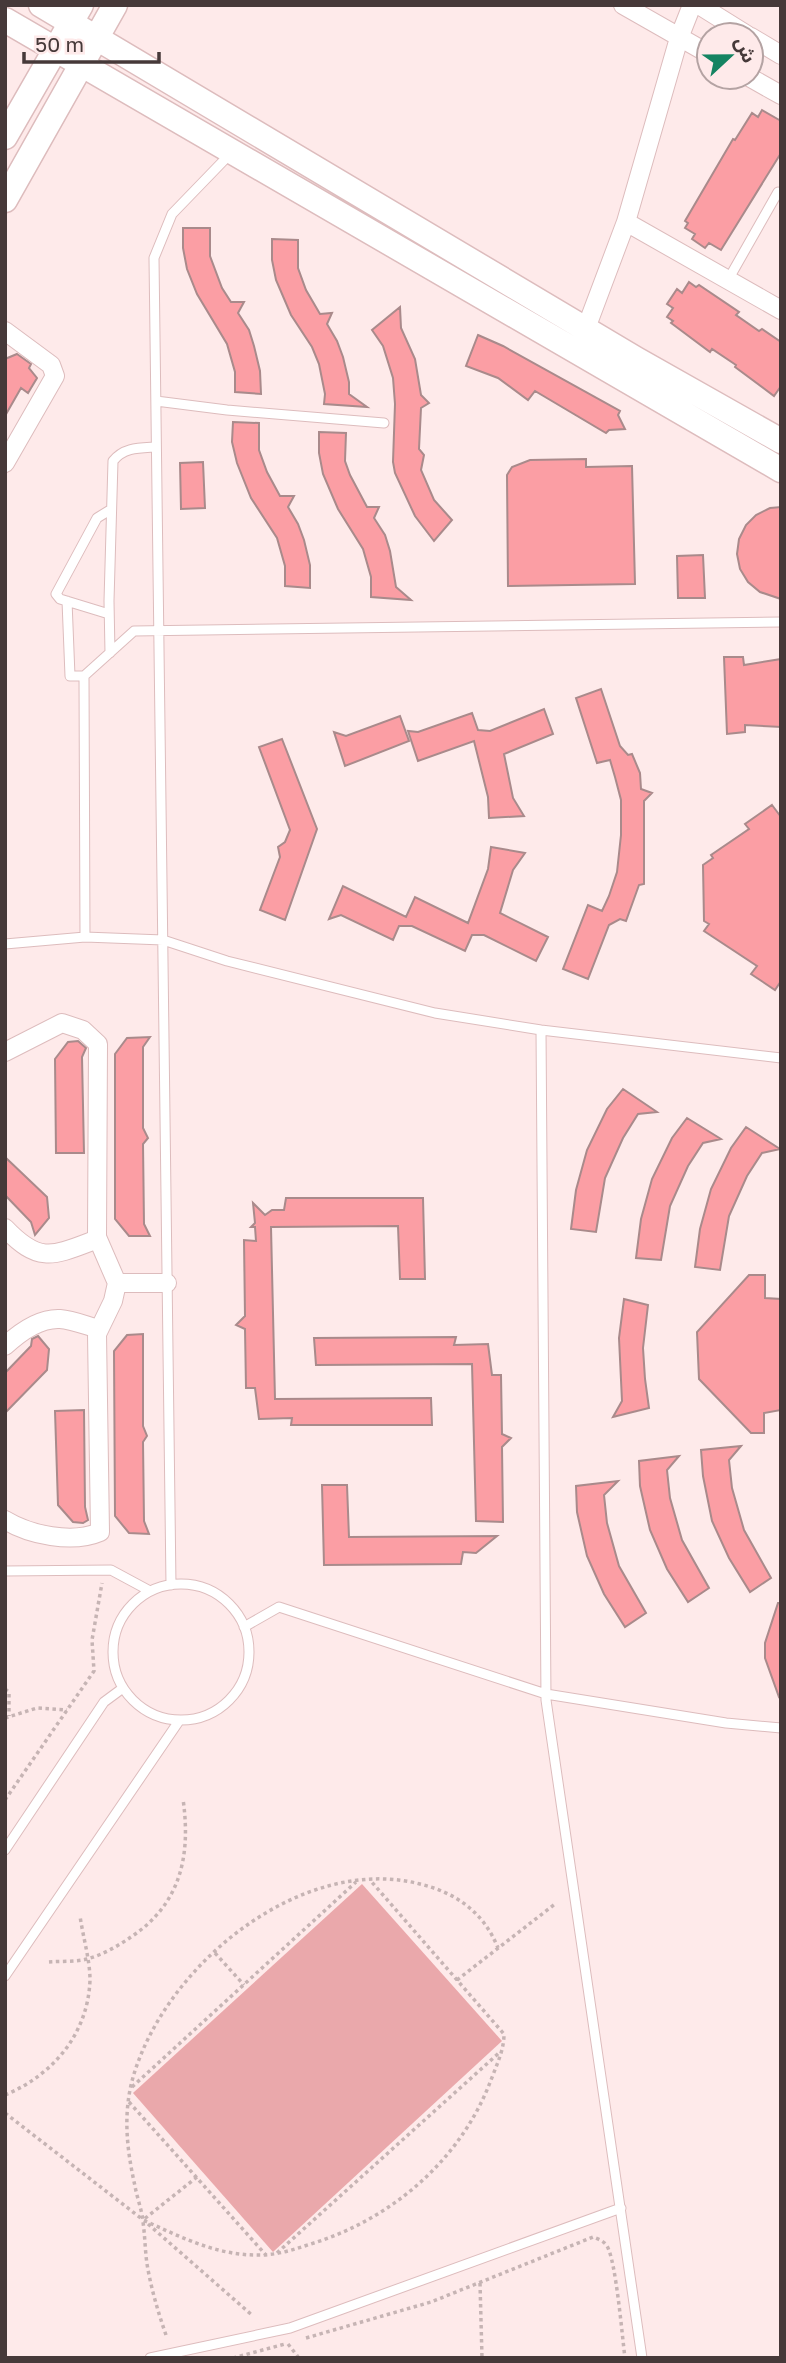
<svg xmlns="http://www.w3.org/2000/svg" width="786" height="2363" font-family="'Golos Text','Noto Sans Arabic',sans-serif">
<rect width="100%" height="100%" fill="#feeaea"/>
<path fill="#eaa8ab" d="M362,1884L502,2041L273,2252L133,2093Z"/>
<path fill="#fb9ea4" stroke="#a98a8b" stroke-width="2" d="M762,110L781,121V153L721,250L709,243L705,248L692,239L695,234L685,228L688,223L685,221L733,139L735,140L752,113L758,117Z
M183,228H210V256L222,288L231,302H244L238,313L249,330L254,346L260,371L261,394L235,392V372L227,344L197,294L187,269L183,248Z
M272,239L298,240V268L306,290L320,314L332,313L327,324L337,341L343,357L349,382V394L367,407L324,404L325,394L319,364L312,347L291,315L276,280L272,260Z
M689,282L696,287L699,285L739,312L736,315L759,331L762,329L781,342V386L774,396L735,367L736,365L712,349L710,352L671,323L673,321L667,317L673,308L667,304L677,289L682,293Z
M400,307L401,328L415,359L421,395L429,403L421,408L419,449L424,455L421,470L434,500L452,520L434,541L415,516L395,473L393,462L395,404L393,378L383,346L372,330Z
M478,335L503,346L620,411L618,415L625,429L609,430L606,433L535,391L528,400L498,378L466,366Z
M17,354L31,364L29,368L37,378L28,393L21,388L5,416V359Z
M233,422L259,423V450L267,472L280,496H294L288,507L298,524L304,540L310,565V588L285,586V566L277,538L251,498L237,463L232,442Z
M319,432L346,433L345,461L350,475L367,507H379L374,518L385,535L390,551L396,587L411,600L371,597V577L363,549L338,509L323,474L319,453Z
M586,459V467L632,466L635,584L508,586L507,475L512,467L530,460Z
M203,462L205,508L181,509L180,463Z
M781,507V599L760,592L748,582L740,569L737,554L739,539L746,525L756,515L770,508Z
M703,555L705,598H678L677,556Z
M724,657H743L744,665L781,659V727L745,725V732L727,734Z
M601,689L620,746L628,755L632,754L640,773L641,789L652,793L644,801V884L639,885L626,921L620,919L609,925L588,979L563,969L588,905L602,911L609,896L617,872L621,835V800L615,777L610,760L597,763L576,698Z
M544,709L553,734L504,754L513,798L524,816L489,818L488,797L474,741L418,761L408,731L418,732L472,713L478,730L490,731Z
M400,716L409,741L345,766L334,732L346,736Z
M282,739L317,829L285,920L260,910L280,857L278,847L285,842L290,830L259,747Z
M772,805L781,817V981L775,990L751,974L757,966L704,931L709,924L704,921L703,865L713,858L711,855L749,829L745,824Z
M491,847L525,853L513,870L500,913L548,937L536,961L484,935H472L465,951L412,926H399L393,940L341,915L329,919L343,886L406,917L415,897L468,923L488,869Z
M150,1037L143,1047V1128L148,1138L143,1144L144,1224L150,1236H129L115,1219V1054L127,1038Z
M78,1041L86,1048L82,1057L84,1153H56L55,1059L68,1042Z
M623,1089L657,1112L638,1114L623,1138L605,1178L596,1232L571,1229L576,1190L587,1150L607,1109Z
M687,1118L721,1139L703,1143L688,1166L670,1206L661,1260L636,1258L641,1219L652,1179L672,1138Z
M746,1127L780,1149L762,1153L747,1176L729,1216L720,1270L695,1267L700,1229L711,1189L731,1148Z
M5,1157L47,1197L49,1218L35,1235L31,1222L5,1195Z
M286,1198H423L425,1279H400L398,1226L271,1227L275,1399L431,1398L432,1425H291L292,1418L259,1419L255,1388H246L245,1329L236,1325L245,1316L244,1240L256,1241L255,1227H251L255,1223L253,1203L265,1215L272,1210H284Z
M749,1275H765V1298L781,1299V1410L764,1413V1433H751L699,1379L697,1332Z
M624,1299L648,1305L643,1348L645,1379L649,1408L613,1417L622,1401L619,1338Z
M143,1334V1426L147,1436L143,1442L144,1521L149,1534L129,1533L115,1516L114,1351L127,1335Z
M38,1336L49,1349L47,1370L5,1413V1373L31,1346L32,1339Z
M456,1337L454,1345L488,1344L492,1375H501L502,1434L511,1438L502,1447L503,1522L476,1521L472,1364L316,1365L314,1338Z
M84,1410L85,1507L88,1520L83,1523L73,1522L58,1505L55,1411Z
M741,1446L729,1460L732,1488L744,1530L771,1578L750,1592L729,1558L712,1521L703,1476L701,1450Z
M679,1456L667,1470L670,1498L682,1540L709,1588L688,1602L667,1569L650,1530L640,1486L639,1461Z
M618,1481L604,1495L607,1523L619,1566L646,1613L625,1627L604,1594L587,1556L577,1512L576,1486Z
M322,1485H347L349,1537L497,1536L476,1553L463,1552L461,1564L324,1565Z
M778,1603H781V1696L779,1697L765,1658V1643Z"/>
<g fill="none" stroke-linecap="round" stroke-linejoin="round">
<defs>
<path id="lane" d="M728,280L778,192L781,194
M156,401L227,410L384,423
M67,601L70,676H84
M109,614L60,599L56,594L97,518L110,510
M110,653L109,601L113,461C124,447 140,448 156,447
M85,937L84,676L134,631L781,622
M5,944L85,937L163,940L227,961L435,1013L541,1030L781,1058
M541,1030L546,1700L642,2358
M5,1571L111,1570L150,1591
M113 1652a68 68 0 1 1 136 0a68 68 0 1 1-136 0Z
M171,1585L154,258L172,214L230,154
M244,1627L279,1607L546,1694L726,1723L781,1728
M5,1850L104,1702L123,1688
M5,1976L179,1721
M150,2358L290,2328L621,2208"/>
<path id="street" d="M623,5L709,54
M699,5L747,35
M751,37L781,55
M749,77L781,95
M626,222L781,310
M5,331L51,365L55,376L5,463
M582,339L626,222L679,38L692,5
M5,1052L62,1023L83,1030L98,1044L97,1237L117,1283L113,1301L97,1334L100,1532C72,1544 30,1535 5,1520
M5,1228C39,1264 53,1256 95,1240L97,1237
M117,1283H167
M5,1346C19,1333 40,1318 60,1319C73,1320 87,1326 99,1329"/>
<path id="secondary" d="M41,5L636,359L781,441
M5,20L781,470
M5,137L81,5
M5,200L115,5"/>
</defs>
<use href="#lane" stroke="#ddbcbd" stroke-width="11"/>
<use href="#street" stroke="#ddbcbd" stroke-width="20"/>
<use href="#secondary" stroke="#ddbcbd" stroke-width="27"/>
<path stroke="#c6b4b4" stroke-width="3.5" stroke-dasharray="3.5 3.5" stroke-linecap="butt" d="M5,1689L9,1692V1716
M5,1718L37,1708L67,1710
M5,1800L94,1671L92,1640L102,1583
M215,1953L244,1985
M49,1962C61,1961 75,1962 87,1959C102,1955 118,1946 131,1937C181,1904 191,1855 183,1799
M457,1980L555,1904
M132,2087L356,1882
M5,2095C53,2075 88,2034 90,1980C90,1960 83,1937 80,1916
M129,2102L265,2254
M5,2113L142,2219
M197,2177L143,2220C181,2237 217,2256 260,2255C280,2255 298,2248 317,2242C396,2216 462,2157 491,2080C497,2064 504,2050 504,2034L370,1880
M148,2224L253,2316
M277,2253L500,2052
M480,2283L482,2358
M166,2335C158,2312 151,2288 147,2264C145,2250 145,2236 143,2222C142,2210 137,2198 135,2186C127,2151 123,2116 132,2081C162,1968 300,1853 420,1884C457,1893 484,1913 498,1948
M306,2338L431,2302L593,2237C598,2239 604,2241 607,2246C616,2261 622,2335 625,2358
M288,2344L299,2358
M233,2358L285,2344"/>
<use href="#lane" stroke="#fff" stroke-width="9"/>
<use href="#street" stroke="#fff" stroke-width="18"/>
<use href="#secondary" stroke="#fff" stroke-width="24"/>
</g>
<rect width="786" height="2363" fill="none" stroke="#463939" stroke-width="14"/>
<g transform="translate(730 56) rotate(68)"><circle r="33" fill="#feeaea" stroke="#b4a3a3" stroke-width="2"/>
<path d="M0-5L12 26L0 18L-12 26Z" fill="#158462"/>
<text y="-10" font-size="19" font-weight="bold" text-anchor="middle" fill="#463939">ش</text>
</g>
<path d="M24 52v10h135v-10" fill="none" stroke="#463939" stroke-width="3.5"/>
<text x="35" y="52" font-size="21" fill="#463939" stroke="#feeaea" stroke-width="5" paint-order="stroke">50 m</text>
</svg>
